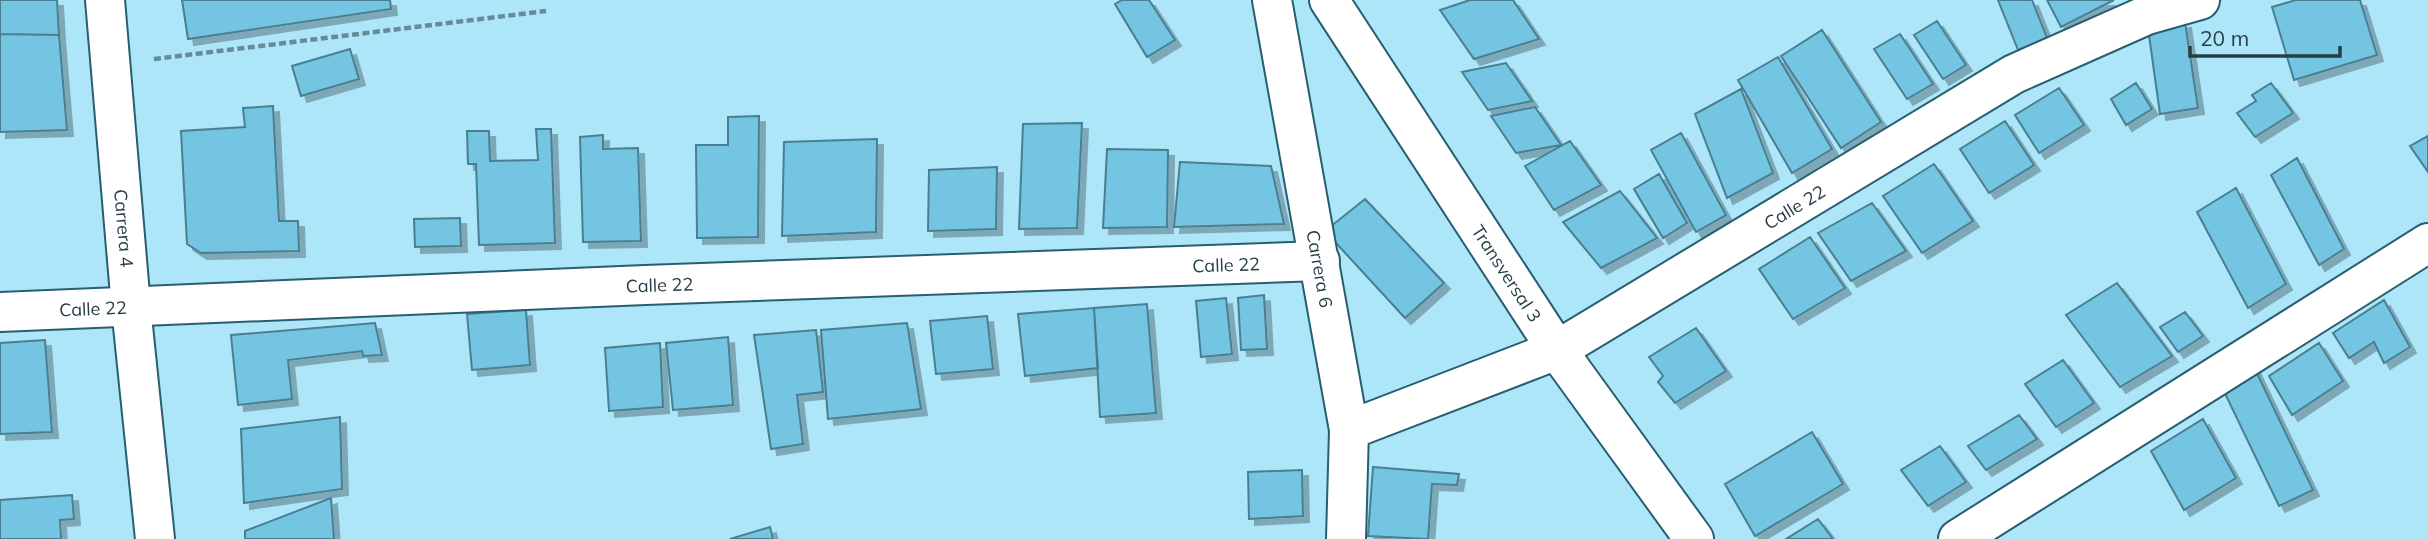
<svg xmlns="http://www.w3.org/2000/svg" width="2428" height="539" font-family="Mulish,sans-serif">
<defs>
<filter id="shadow"><feDropShadow dx="6" dy="6" stdDeviation="0" flood-color="#0004"/></filter>
</defs>
<rect width="100%" height="100%" fill="#ade5f9"/>
<path fill="#73c5e1" stroke="#497f91" stroke-width="2" filter="url(#shadow)" d="M0,0H57L59,35L0,34Z
M182,0H390L391,9L188,39Z
M1122,0H1149L1175,40L1147,57L1115,4Z
M1470,0H1513L1539,39L1474,59L1440,10Z
M1998,0H2032L2047,38L2018,50Z
M2047,0H2114L2061,27Z
M2296,0H2360L2377,55L2294,80L2272,7Z
M1937,21L1966,65L1943,79L1914,35Z
M2185,22L2198,108L2160,114L2148,28Z
M1822,30L1881,122L1841,148L1781,56Z
M0,34L59,35L67,130L0,132Z
M1900,34L1933,84L1907,99L1874,49Z
M350,49L359,79L301,96L292,66Z
M1778,57L1832,149L1792,173L1738,80Z
M1506,63L1532,101L1488,110L1462,72Z
M2136,83L2152,109L2126,125L2111,99Z
M2271,83L2293,113L2255,137L2237,113L2256,101L2252,95Z
M2059,88L2084,125L2039,153L2015,115Z
M1741,89L1773,173L1727,198L1695,114Z
M273,106L279,221H298L299,251L201,253L187,244L181,131L245,127L243,108Z
M1535,107L1561,145L1516,153L1491,116Z
M759,116L758,237L697,238L696,145H728V117Z
M2005,121L2034,165L1989,193L1960,149Z
M1082,123L1077,228L1019,229L1023,124Z
M536,129H551L555,243L479,245L476,164H468L467,131H489L490,161L538,160Z
M1681,133L1726,215L1696,232L1651,150Z
M603,135V149L638,148L641,241L583,242L580,137Z
M2428,136V172L2410,146Z
M877,139L876,232L782,236L784,142Z
M1570,141L1601,185L1554,210L1525,166Z
M1107,149L1168,150L1167,227L1103,228Z
M2297,158L2344,249L2319,265L2271,175Z
M1180,162L1271,166L1284,224L1174,227Z
M1934,164L1973,221L1922,253L1883,196Z
M997,167L996,229L928,231L929,170Z
M1659,174L1687,223L1663,238L1634,189Z
M2236,188L2286,284L2248,308L2197,212Z
M1620,191L1657,238L1601,268L1563,222Z
M1365,199L1444,283L1405,318L1325,231Z
M1872,203L1906,251L1851,281L1818,233Z
M460,218L461,246L415,247L414,219Z
M1810,237L1845,288L1793,319L1759,269Z
M2117,283L2172,356L2120,387L2066,315Z
M1264,295L1267,349L1241,350L1238,298Z
M1226,298L1232,354L1201,357L1196,301Z
M2384,300L2410,347L2384,363L2374,342L2349,358L2333,333Z
M1147,304L1156,413L1100,417L1094,308Z
M1094,308L1098,368L1025,376L1018,314Z
M526,310L530,365L472,370L467,314Z
M2185,312L2203,336L2178,352L2160,327Z
M987,316L993,369L936,374L930,321Z
M375,323L382,355L363,356L362,351L288,360L292,399L238,405L231,335Z
M907,323L921,409L828,419L821,330Z
M1696,328L1726,371L1675,403L1658,382L1663,376L1649,357Z
M816,330L823,392L797,395L803,444L771,449L754,335Z
M728,337L733,405L673,410L666,343Z
M45,340L52,432L0,434V343Z
M660,343L663,407L609,411L605,348Z
M2319,343L2343,381L2292,415L2269,376Z
M2063,360L2094,403L2056,427L2025,384Z
M2254,367L2313,490L2279,506L2220,383Z
M2019,415L2037,439L1986,470L1968,446Z
M340,417L342,489L244,503L241,429Z
M2203,419L2236,478L2184,510L2151,451Z
M1812,432L1843,484L1755,536L1725,484Z
M1940,446L1966,482L1928,506L1901,470Z
M1373,467L1459,474L1457,485L1432,484L1428,539L1368,536Z
M1302,470L1303,516L1249,519L1248,472Z
M72,495L74,519L60,520L61,539H0V500Z
M331,498L334,539H245V531Z
M1818,519L1833,539H1786Z
M770,527L773,539H730Z"/>
<g fill="none" stroke-linecap="round" stroke-linejoin="round">
<defs>
<g id="minor">
<path id="s1" d="M105,0L131,307L155,539"/>
<path id="s2" d="M1272,0L1349,430L1346,539"/>
<path id="s3" d="M1329,0L1557,350L1694,539"/>
<path id="s4" d="M0,312L645,285L1320,261"/>
<path id="s5" d="M1349,430L1557,350L2014,74L2147,15L2200,0"/>
<path d="M1958,539L2428,243"/>
</g>
</defs>
<use href="#minor" stroke="#285f70" stroke-width="42"/>
<path stroke="#668c9a" stroke-width="4.5" stroke-dasharray="7 3.5" stroke-linecap="butt" d="M154,59L546,11"/>
<use href="#minor" stroke="#fff" stroke-width="38"/>
</g>
<g text-anchor="middle" dominant-baseline="central" stroke-width="5" stroke-linejoin="round" paint-order="stroke">
<g font-size="18" fill="#273e46" stroke="#ade5f9">
<text stroke="none"><textPath href="#s5" startOffset="500">Calle 22</textPath></text>
<text stroke="none"><textPath href="#s1" startOffset="229">Carrera 4</textPath></text>
<text stroke="none"><textPath href="#s4" startOffset="1227">Calle 22</textPath></text>
<text stroke="none"><textPath href="#s2" startOffset="273">Carrera 6</textPath></text>
<text stroke="none"><textPath href="#s3" startOffset="326">Transversal 3</textPath></text>
<text stroke="none"><textPath href="#s4" startOffset="660">Calle 22</textPath></text>
<text stroke="none"><textPath href="#s4" startOffset="93">Calle 22</textPath></text>
</g>
</g>
<path d="M2190 46v10h150v-10" fill="none" stroke="#273e46" stroke-width="3.5"/>
<text x="2200" y="46" font-size="21" fill="#273e46" stroke="#ade5f9" stroke-width="5" paint-order="stroke">20 m</text>
</svg>
